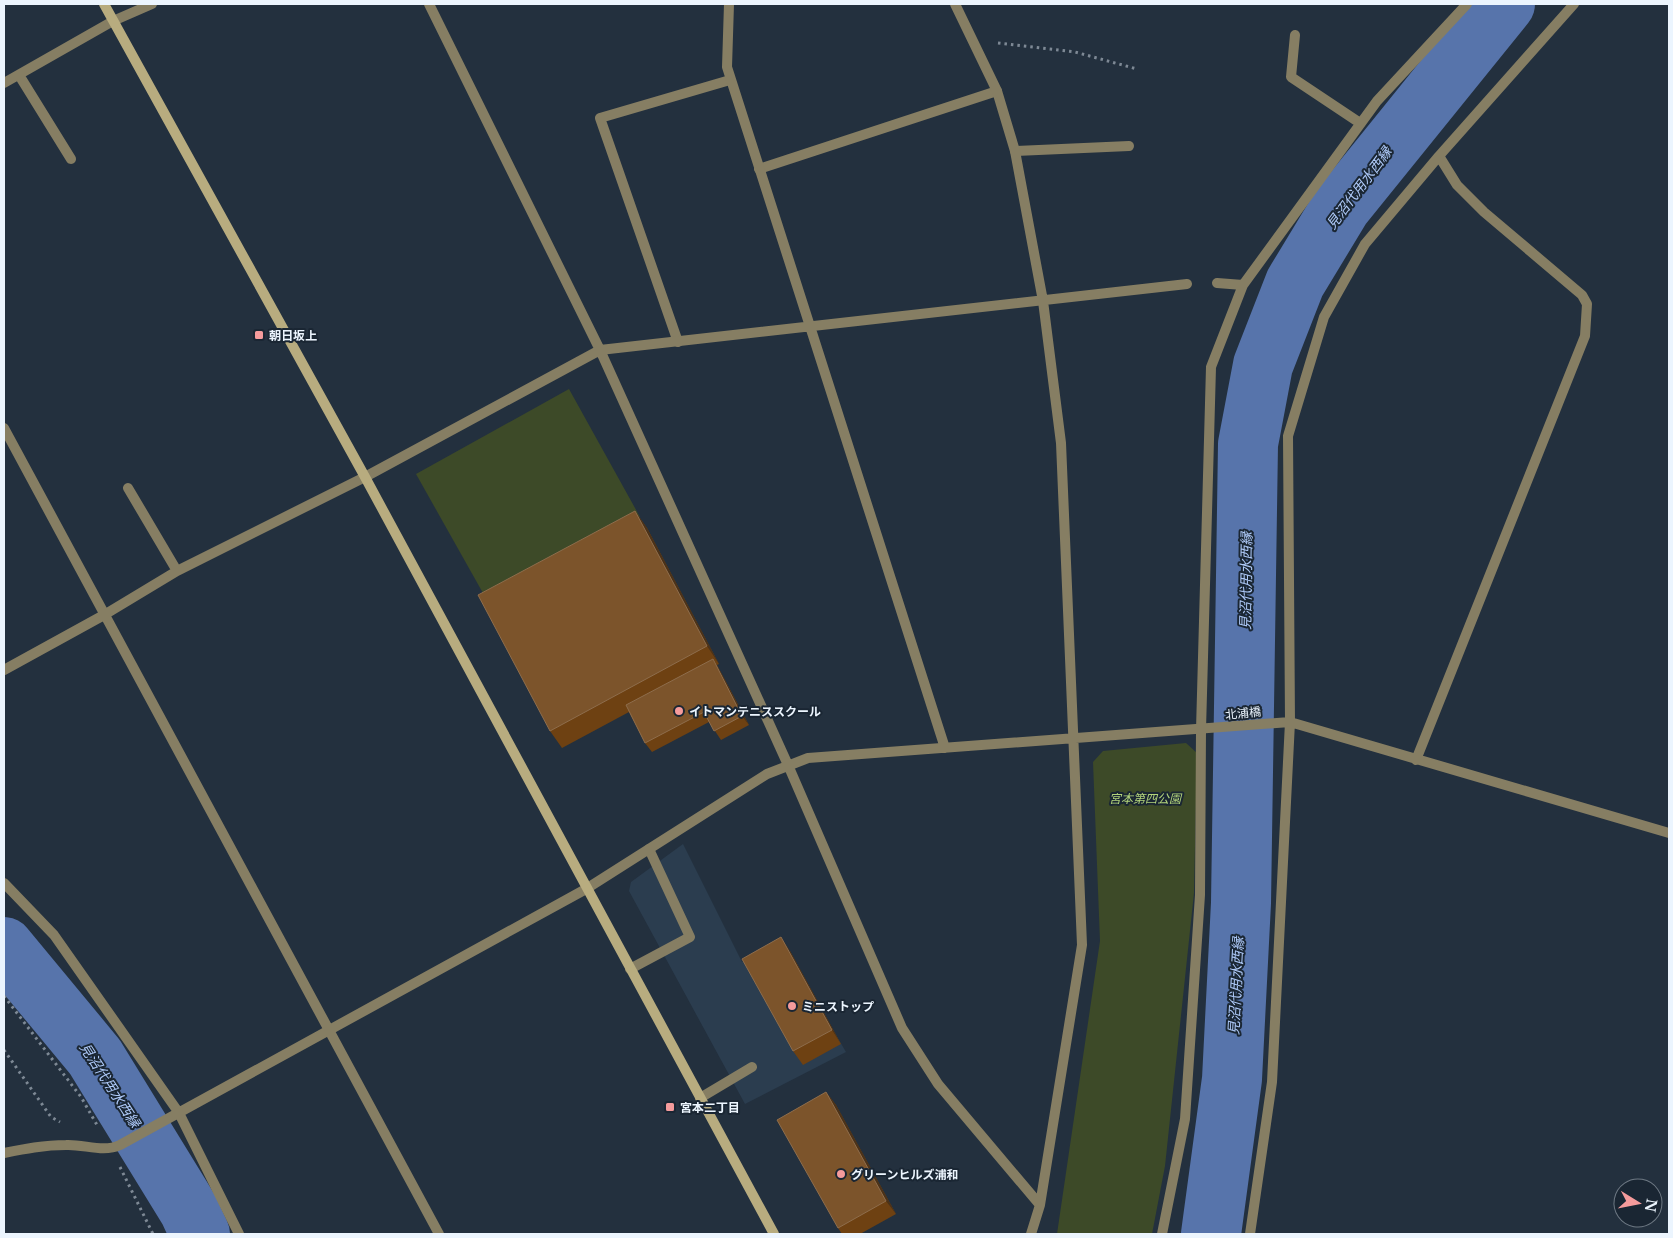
<svg xmlns="http://www.w3.org/2000/svg" width="1673" height="1238" font-family="'Libre Baskerville','Noto Sans JP',serif">
<rect width="100%" height="100%" fill="#23303e"/>
<path fill="#2b3d4f" d="M683,844L742,962L783,945L846,1052L745,1104L629,891L631,882Z"/>
<path fill="#3d4a28" d="M569,389L640,517L488,602L416,474Z
M1186,743L1197,753L1194,893L1165,1166L1152,1234H1057L1100,941L1093,762L1103,751Z"/>
<g fill="none" stroke-linecap="round" stroke-linejoin="round">
<path stroke="#5774ab" stroke-width="60" d="M4,947L95,1057L189,1210L200,1234
M1211,1234L1232,1079L1241,903L1248,444L1263,365L1295,283L1341,207L1505,4"/>
<path stroke="#7e8995" stroke-width="3" stroke-dasharray="2.5 4" stroke-linecap="butt" d="M998,43L1075,52L1137,69
M4,996L81,1097L97,1125
M4,1050L51,1117L60,1122
M120,1167L153,1234"/>
<path stroke="#867e63" stroke-width="10" d="M1015,151L1129,146
M759,169L997,91
M678,342L600,118L730,80
M630,969L690,937L649,849
M700,1098L752,1067"/>
<path stroke="#867e63" stroke-width="10" d="M429,4L600,350L788,765L902,1028L938,1084L1040,1205
M729,4L727,67L945,748
M955,4L997,91L1015,151L1043,301L1061,443L1082,945L1040,1205L1031,1234
M1295,35L1291,77L1360,123
M19,75L71,159
M4,83L113,21L152,4
M1217,283L1243,285
M4,428L439,1234
M128,488L177,571
M4,670L104,615L177,571L365,477L600,350L1187,284
M1416,760L1585,336L1587,304L1582,295L1484,212L1457,185L1439,156
M4,883L54,935L179,1113L239,1234
M4,1153C24,1149 44,1145 66,1145C84,1144 103,1153 120,1145L586,889L767,774L808,758L1290,722L1669,833
M1162,1234L1185,1119L1200,895L1201,730L1211,367L1243,285L1377,101L1467,4
M1250,1234L1272,1082L1290,722L1288,436L1324,317L1365,244L1439,156L1574,4"/>
<path stroke="#b8ac7f" stroke-width="10" d="M104,4L365,477L774,1234"/>
</g>
<path fill="#6e4112" d="M635,511L647,528L719,664L717,665L749,725L721,740L709,722L652,752L645,743L629,712L562,748L550,731Z
M790,951L841,1044L803,1065L793,1051Z
M826,1092L836,1105L896,1214L860,1234H842L838,1228Z"/>
<path fill="#4b3219" d="M635,511L647,528L719,664L707,646Z
M713,659L719,669L749,725L742,716Z
M781,937L790,951L841,1044L832,1030Z
M826,1092L836,1105L896,1214L886,1201Z"/>
<path fill="#7c542b" stroke="#8e6d4c" d="M635,511L707,646L550,731L478,595Z
M713,659L742,716L714,731L704,712L645,743L626,705Z
M781,937L832,1030L793,1051L742,959Z
M826,1092L886,1201L838,1228L777,1120Z"/>
<g fill="#f59b9c" stroke="#1a2633" stroke-width="2">
<rect x="254" y="330" width="10" height="10" rx="2.5"/>
<circle cx="679" cy="711" r="5"/>
<circle cx="792" cy="1006" r="5"/>
<rect x="665" y="1102" width="10" height="10" rx="2.5"/>
<circle cx="841" cy="1174" r="5"/>
</g>
<g text-anchor="middle" dominant-baseline="central" stroke-width="4" stroke-linejoin="round" paint-order="stroke">
<g font-size="12" font-weight="bold" fill="#ecf5fe" stroke="#1a2633" text-anchor="start">
<text x="269" y="335">朝日坂上</text>
<text x="689" y="711">イトマンテニススクール</text>
<text x="802" y="1006">ミニストップ</text>
<text x="680" y="1107">宮本二丁目</text>
<text x="851" y="1174">グリーンヒルズ浦和</text>
</g>
<g font-size="12" fill="#ecf5fe" stroke="#1a2633">
<text transform="translate(1243 713) rotate(-6)">北浦橋</text>
</g>
<g font-size="12" font-style="italic" fill="#b3d47b" stroke="#1a2633">
<text x="1145" y="798">宮本第四公園</text>
</g>
<g font-size="14" font-style="italic" fill="#aec9f8" stroke="#1a2633">
<text transform="translate(1359 188) rotate(-53)">見沼代用水西縁</text>
<text transform="translate(1246 581) rotate(-89)">見沼代用水西縁</text>
<text transform="translate(1236 986) rotate(-87)">見沼代用水西縁</text>
<text transform="translate(110 1085) rotate(57)">見沼代用水西縁</text>
</g>
</g>
<rect width="1673" height="1238" fill="none" stroke="#ecf5fe" stroke-width="10"/>
<g transform="translate(1638 1203) rotate(100)"><circle r="24" fill="#1a2633" stroke="#6e7984"/>
<path d="M0-4L9 19L0 12L-9 19Z" fill="#f59b9c"/>
<text y="-8" font-size="14" font-weight="bold" text-anchor="middle" fill="#ecf5fe">N</text>
</g>
</svg>
